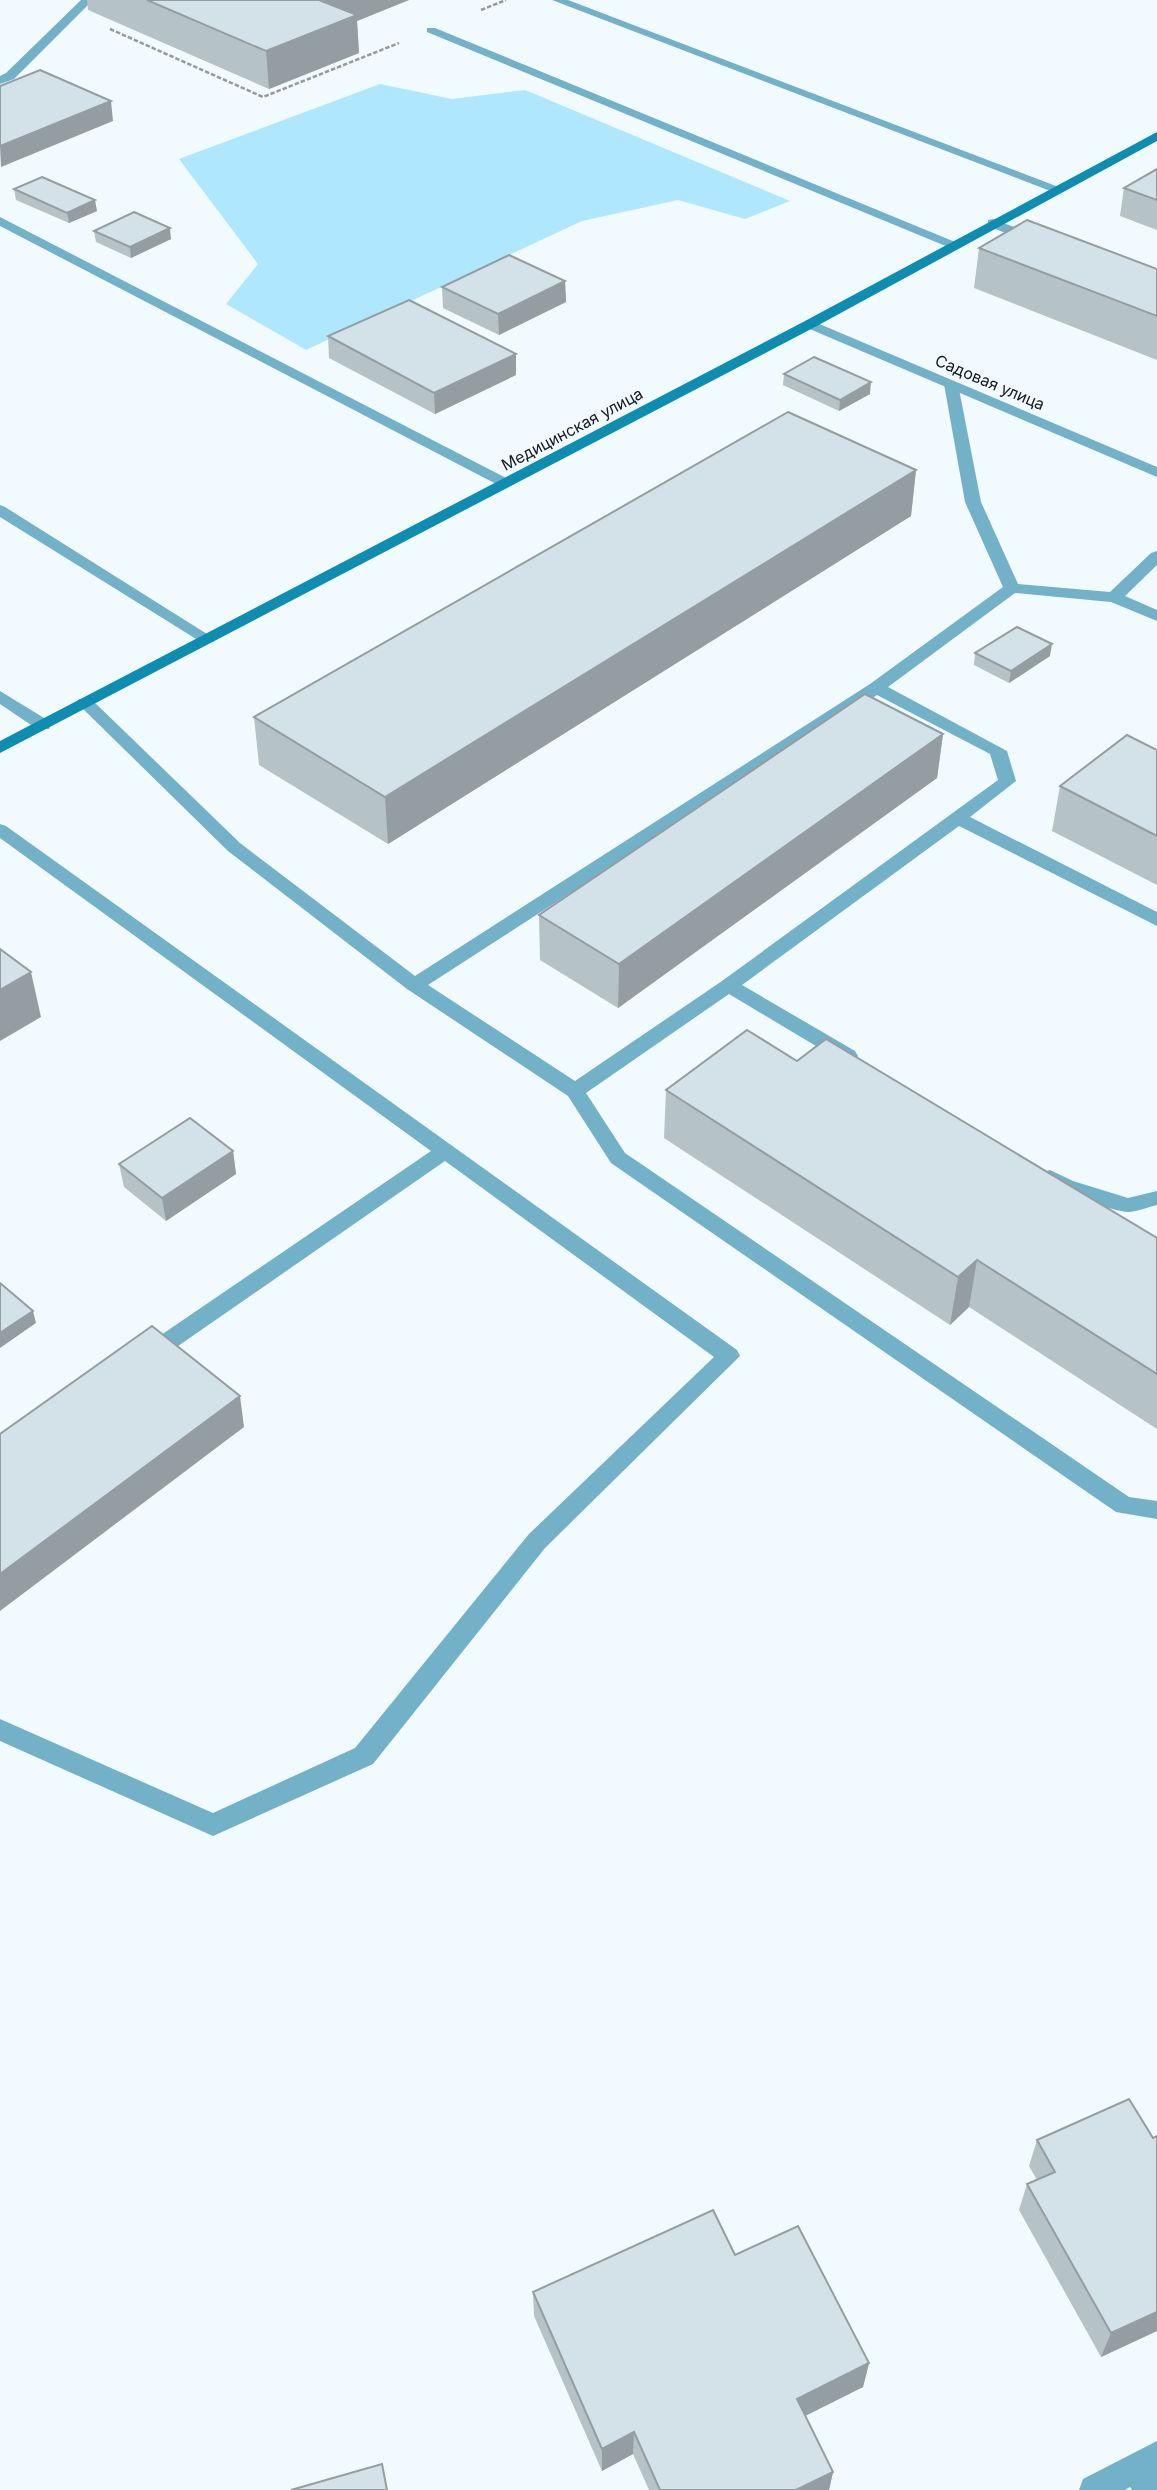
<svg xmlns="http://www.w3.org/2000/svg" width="1157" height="2490" font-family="Inter,sans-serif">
<rect width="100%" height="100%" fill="#f1fafe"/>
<path fill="#afe8fe" d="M380,84L452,99L525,90L790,201L745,219L678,200L582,221L306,350L226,304L258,264L179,159Z"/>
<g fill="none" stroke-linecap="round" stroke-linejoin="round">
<path stroke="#949b9e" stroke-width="2.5" stroke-dasharray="4.5 2" stroke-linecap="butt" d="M481,10L506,0
M110,29L263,97L399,43"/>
<path fill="#73b1c9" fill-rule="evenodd" d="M81,0H93L14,79L0,84V76L6,73Z
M552,0H568L1064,189L1058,193L1053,192Z
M427,28H435L960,244L953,248L948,247L427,32Z
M0,217L510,480L513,483L505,488L500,486L0,226Z
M993,219L1043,238L1045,241L1043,244H1033L988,226V220Z
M951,380L958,384L981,502L1018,584L1110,592L1151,553L1157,551V565L1125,596L1157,610V621L1111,602L1015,593L888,687L1007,751L1016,781L970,817L1157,912V926L959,826L742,985L855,1051L858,1056L855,1061H841L729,994L586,1093L625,1153L1129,1497L1157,1501V1519L1116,1512L611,1163L568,1096L407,989L228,851L77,703L79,699H91L240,843L415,976L870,684L1003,587L965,502L944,384ZM877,695L990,754L998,780L722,981L575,1081L428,985Z
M0,505L5,507L215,639L213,642H201L0,517Z
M0,691L49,721L51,725L49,729H37L0,704Z
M0,824L6,826L737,1350L740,1356L545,1548L373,1764L213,1836L0,1741V1719L213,1813L355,1748L529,1534L714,1357L445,1161L155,1362L147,1364L139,1362L136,1356L139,1350L431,1151L0,838Z
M1050,1170L1073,1181L1128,1198L1157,1191V1205C1148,1207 1139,1211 1130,1212C1117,1213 1047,1189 1040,1177L1043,1172Z"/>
<path fill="#73b1c9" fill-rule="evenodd" d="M810,320L1157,467V477L805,327V321Z
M1157,2441V2490H1132L1130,2487L1125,2490H1079L1083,2479Z"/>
<path fill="#0f8db1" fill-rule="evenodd" d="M1157,132V141L815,327L0,753V741L805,321Z"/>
</g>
<path fill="#b5c2c8" d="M87,0H409L357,21L359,53L269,89L88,10Z
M1157,169V230L1120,216L1124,188Z
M14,189L97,211L69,223L16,200Z
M94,231L171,239L131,258L96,242Z
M979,248L1157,269V360L974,288Z
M565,281L566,302L499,335L443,308L442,287Z
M328,336L516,354V375L435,414L329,358Z
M784,374L870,394L839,411L783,385Z
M916,470L911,516L388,844L259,765L254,717Z
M975,653L1050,656L1009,683L974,665Z
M943,734L937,778L618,1008L540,960L539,915Z
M1157,750V885L1052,831L1060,786Z
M797,1061L1157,1238V1429L969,1307L950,1325L664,1138L666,1090Z
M233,1151L236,1174L166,1221L124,1187L119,1164Z
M1037,2140L1157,2331L1101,2357L1019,2210L1027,2184L1037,2180L1029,2166Z
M533,2292L869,2363L863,2387L805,2416L833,2472L829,2490H649L633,2454L602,2471L534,2316Z"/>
<path fill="#949ea2" d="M316,0H409L357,21L359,53L269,89L266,51Z
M111,101L113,121L1,167L0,146Z
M95,200L97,211L69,223L67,213Z
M170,228L171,239L131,258L130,247Z
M565,281L566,302L499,335L498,314Z
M516,354V375L435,414L434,393Z
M871,382L870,394L839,411L840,400Z
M916,470L911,516L388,844L385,797Z
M1052,644L1050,656L1009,683L1011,671Z
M943,734L937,778L618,1008L619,964Z
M31,972L41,1017L0,1041V990Z
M233,1151L236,1174L166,1221L162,1198Z
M977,1260L969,1307L950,1325L958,1277Z
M33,1311L36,1323L0,1348V1333Z
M240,1396L244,1427L0,1611V1574Z
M1157,2312V2331L1101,2357L1111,2333Z
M869,2363L863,2387L793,2422L797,2399Z
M634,2432L633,2454L602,2471V2449Z
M833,2472L829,2490H796Z"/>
<path fill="#d3e2e8" stroke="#949ea2" stroke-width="2" d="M147,0H319L357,15L266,51Z
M40,70L111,101L0,146V86Z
M1157,169V200L1124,188Z
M42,177L95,200L67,213L14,189Z
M134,212L170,228L130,247L94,231Z
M1027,220L1157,269V316L979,248Z
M509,255L565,281L498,314L442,287Z
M409,300L516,354L434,393L328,336Z
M814,357L871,382L840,400L784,374Z
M788,412L916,470L385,797L254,717Z
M1017,627L1052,644L1011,671L975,653Z
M865,694L943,734L619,964L539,915Z
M1127,735L1157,750V836L1060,786Z
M0,949L31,972L0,990Z
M747,1030L797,1061L826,1039L1157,1238V1374L977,1260L958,1277L666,1090Z
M190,1118L233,1151L162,1198L119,1164Z
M0,1283L33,1311L0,1333Z
M152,1326L240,1396L0,1574V1434Z
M1129,2099L1153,2138L1157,2136V2312L1111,2333L1027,2184L1055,2172L1037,2140Z
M713,2210L735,2255L798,2226L869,2363L797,2399L833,2472L796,2490H660L634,2432L602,2449L533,2292Z
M382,2464L387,2490H291Z"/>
<g text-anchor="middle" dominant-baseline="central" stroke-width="5" stroke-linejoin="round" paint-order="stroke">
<g font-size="16" fill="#161b1d" stroke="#f1fafe">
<text transform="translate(990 382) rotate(23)">Садовая улица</text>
<text transform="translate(572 429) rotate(-28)">Медицинская улица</text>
</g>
</g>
</svg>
